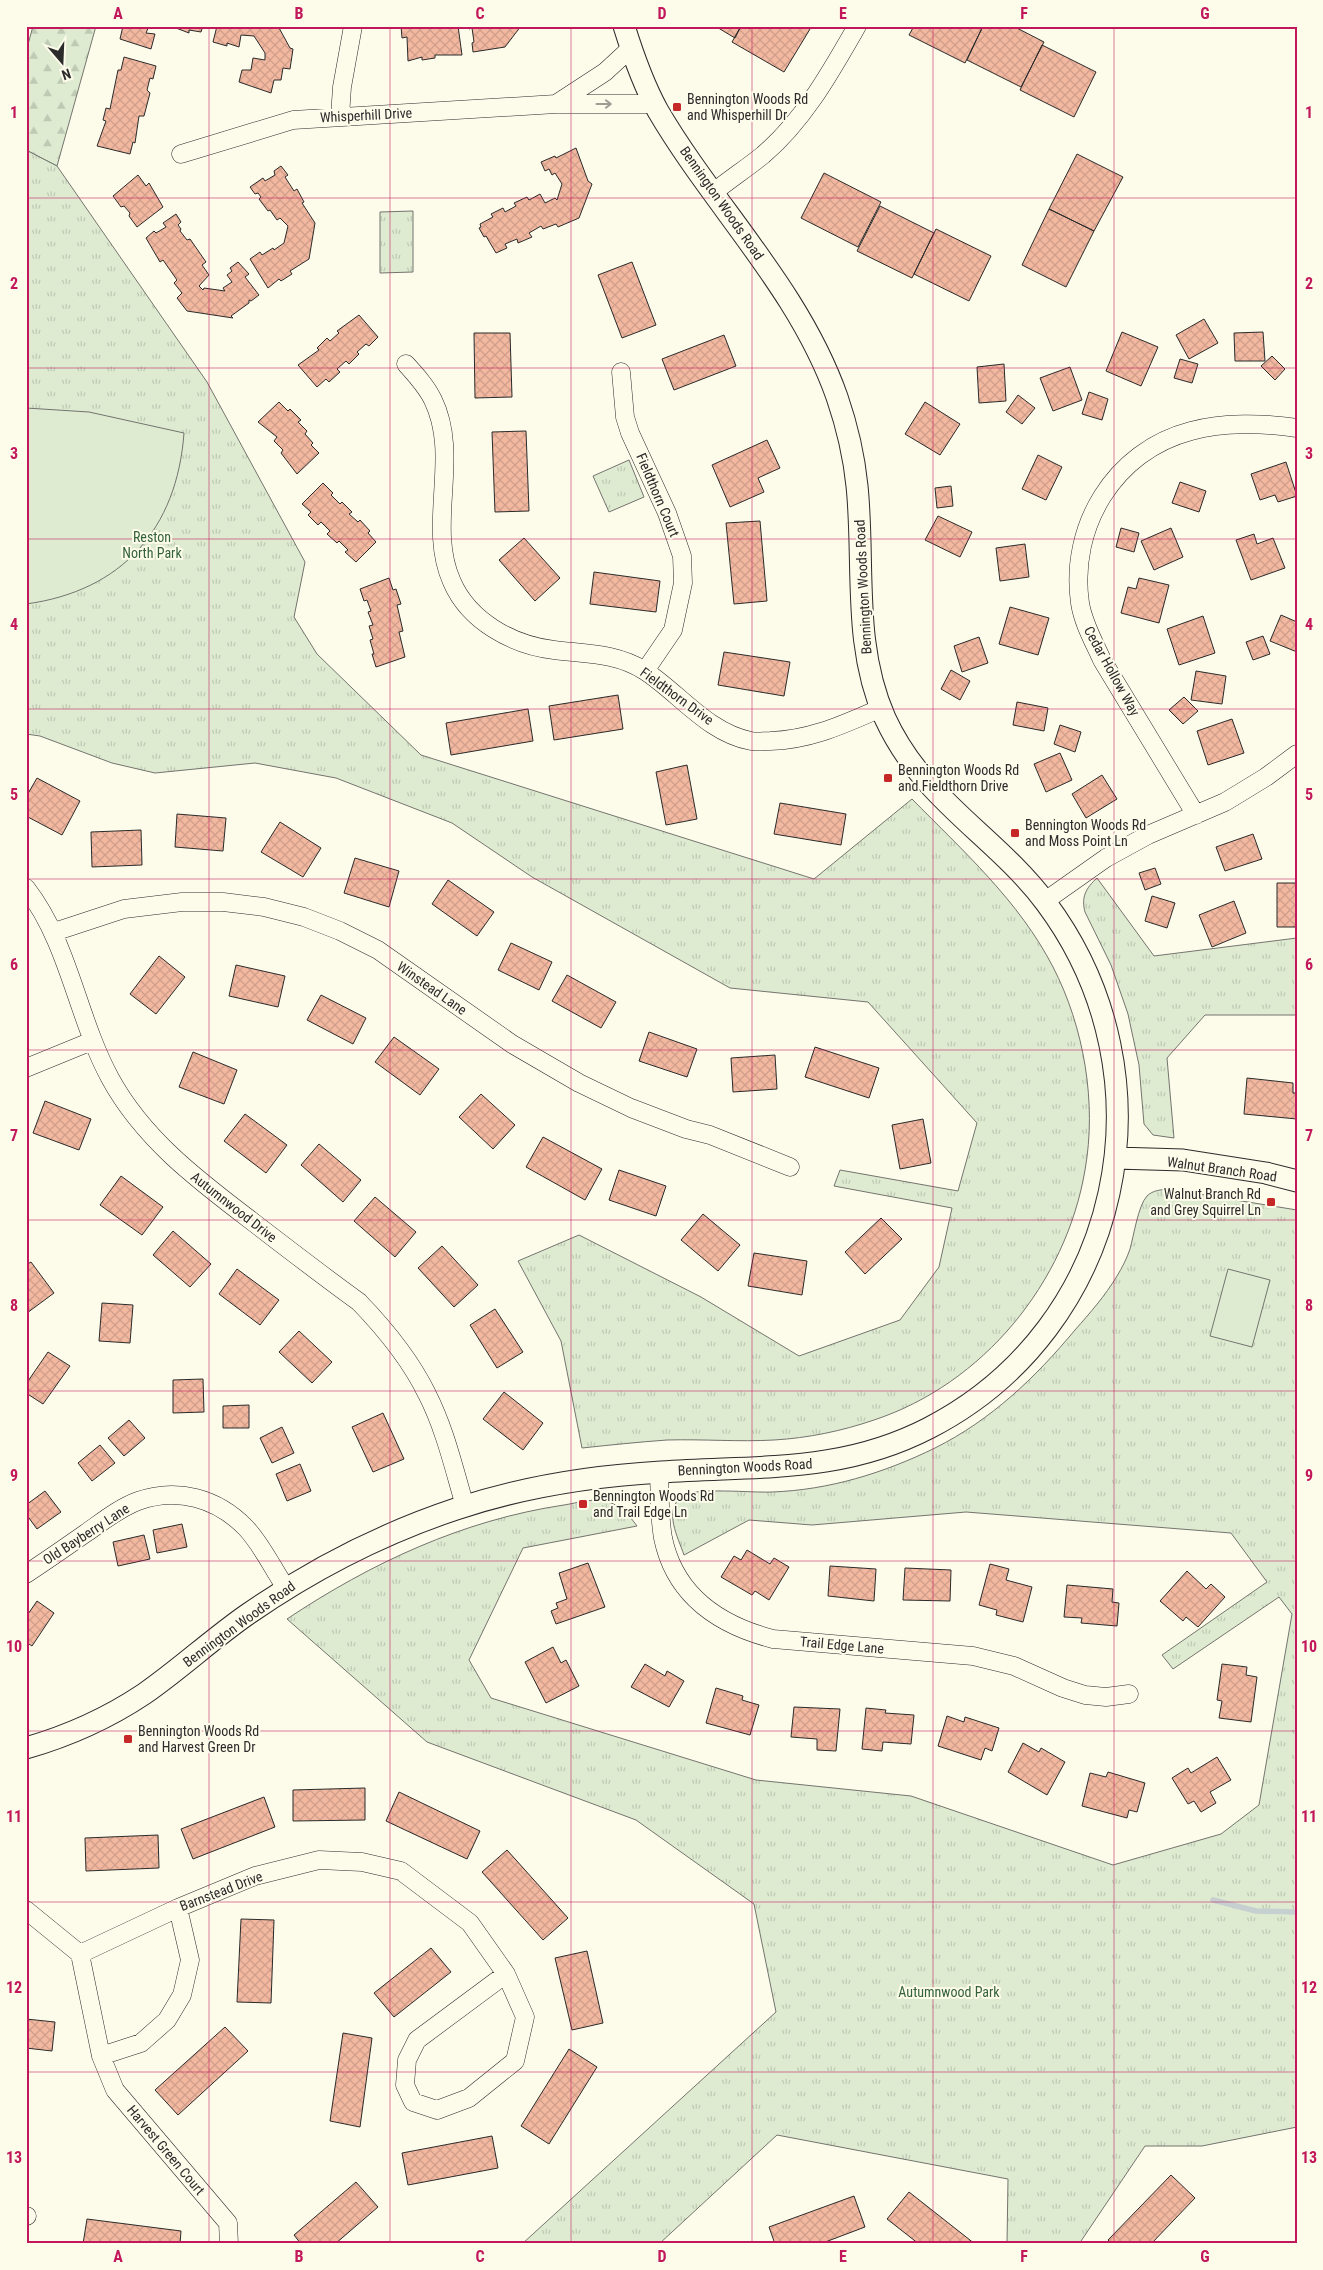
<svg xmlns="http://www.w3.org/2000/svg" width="1323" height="2270" font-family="'Roboto Condensed',sans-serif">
<defs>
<pattern id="forest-firs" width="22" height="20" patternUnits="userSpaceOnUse" patternTransform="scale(1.25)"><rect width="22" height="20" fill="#deebd1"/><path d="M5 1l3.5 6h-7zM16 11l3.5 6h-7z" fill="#bfcab4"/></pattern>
<pattern id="park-tufts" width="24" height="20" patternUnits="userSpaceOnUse" patternTransform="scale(1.25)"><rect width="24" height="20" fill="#deebd1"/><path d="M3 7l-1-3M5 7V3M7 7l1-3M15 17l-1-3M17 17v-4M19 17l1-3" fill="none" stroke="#bfcab4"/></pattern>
<pattern id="building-cross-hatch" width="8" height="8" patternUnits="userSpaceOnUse" patternTransform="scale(1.25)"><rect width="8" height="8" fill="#f2b8a0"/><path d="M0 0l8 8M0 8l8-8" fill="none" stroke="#d09e8a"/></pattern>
</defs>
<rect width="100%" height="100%" fill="#fdfbea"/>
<path fill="url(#forest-firs)" stroke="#74746e" d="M33,26H96L57,166L26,150V52Z"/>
<path fill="url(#park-tufts)" stroke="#74746e" d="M26,150L57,166L207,382L305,562L294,617L317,654L421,755L814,879L912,799C963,851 1019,901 1053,967C1084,1027 1097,1103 1085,1170C1066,1283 983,1384 874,1420C842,1431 808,1438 774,1440C739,1442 703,1439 667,1440C639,1442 610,1445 582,1448L561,1341L518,1261L579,1235L701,1297L799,1356L900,1320L939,1267L952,1208L834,1186L840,1170L958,1191L977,1123L868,1002L730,988L532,877L452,823L336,778L255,763L155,773L112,763L40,736L26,734Z
M413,211V272L380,273V212Z
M629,460L644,497L609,512L593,476Z
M1097,878L1154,956L1297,938V1015H1205L1167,1058L1174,1138L1153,1135L1144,1124L1139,1065L1128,1014L1111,965L1085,912C1081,897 1086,888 1097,878Z
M1168,1189L1297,1210V2127L1202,2146H1145L1079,2244H1007L1008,2179L777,2135L659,2244H522L776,2012L754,1904L636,1820L427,1742L287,1619C371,1563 463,1520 564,1505C577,1503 596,1497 609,1502C622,1507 629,1515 637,1526L523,1548L469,1660L491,1698L756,1780L911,1796L1113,1865L1221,1834L1259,1805L1292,1614L1279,1597L1173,1669L1162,1655L1267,1582L1231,1533L966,1512L812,1525L749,1520L684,1555C678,1537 663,1511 682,1496C694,1487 753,1493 772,1492C829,1490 884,1473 935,1448C991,1420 1035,1378 1075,1330C1090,1313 1105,1296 1117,1276C1122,1268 1127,1258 1130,1249C1134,1235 1138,1206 1147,1196C1153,1190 1161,1190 1168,1189Z"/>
<path fill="#deebd1" stroke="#74746e" d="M26,408L89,412L184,433C177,529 122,591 26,604Z
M1228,1269L1270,1280L1252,1347L1210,1336Z"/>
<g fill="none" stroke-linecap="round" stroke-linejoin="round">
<path stroke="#c7d0d0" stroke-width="5.5" d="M1213,1900L1256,1911L1297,1912"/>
</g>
<path fill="url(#building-cross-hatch)" stroke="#2b2b2b" d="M123,26H149L146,33L155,34L151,49L120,39Z
M176,26H203L201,32L189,30V33L176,28Z
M217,26H278L290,48L293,49L290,69L283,68L281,80H274L271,93L239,82L242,70H251L253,58L265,60V53L254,36L241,35L239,47L227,43V46L213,42Z
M401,26H458L462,55H435V58L422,60V57L408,61L407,37L402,38Z
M468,26H521L505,47L473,52L472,43L474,42L472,28L469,29Z
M715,26H741L735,38Z
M741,26H805L810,29L784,72L732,42Z
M914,26H983L965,63L909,35Z
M983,26H1013L1044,42L1021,87L967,60Z
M1042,45L1096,72L1074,117L1020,90Z
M124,57L156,66L153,79L150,78L147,90L150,93L144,116H139L135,143L133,142L130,154L97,146L106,121L103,120L106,108L110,109L118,70H121Z
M576,148L588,181L592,184L579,218L558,227L556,224L543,229L541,226L529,233L532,237L518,243L517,239L505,244L507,248L496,253L486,236L484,237L479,228L481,227L480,224L493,217L491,214L503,208L505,212L516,206L514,203L527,197L529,200L540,194L545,203L555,198L557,200L562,184L555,173L552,175L549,169L545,171L541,162L555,156L556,158Z
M1077,154L1123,177L1094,231L1049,209Z
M281,166L288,175L285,177L294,191L297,189L304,202L302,203L315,223L309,259L290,271L292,274L281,281L279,279L268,288L250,259L260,252L262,255L273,248L274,250L284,243L288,226L280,218L277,220L270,210L268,211L259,199L261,197L258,193L255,194L250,187L263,178L265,181L275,175L274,171Z
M824,173L881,202L858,247L801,218Z
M138,175L146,186L149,183L163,207L137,227L129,216L130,213L124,206L121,207L113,196Z
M880,206L934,233L912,278L857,251Z
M1049,209L1094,231L1066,287L1022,265Z
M176,214L181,222L178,225L181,229L180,231L187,240L190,239L206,262L202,265L209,275L199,286L203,290L204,288L225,291L223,288L232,282L227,275L232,271L230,268L238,262L249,274L245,277L259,295L251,301L249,300V303L231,316L233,318L187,311L177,298L182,293L174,283L177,280L163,260L160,262L146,238L154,231L156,233L166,227L163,223Z
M936,229L991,256L969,301L914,274Z
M632,262L656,325L622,338L598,275Z
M359,315L378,337L369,346L366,344L357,352L359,354L349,364L346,361L337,369L340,372L329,382L326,379L317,387L298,365L319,350L317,348L327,338L330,341L339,333L337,331Z
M1204,319L1218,343L1189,359L1176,335Z
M1122,332L1158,347L1141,386L1106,371Z
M1263,332L1265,361H1235L1234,333Z
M474,333H510L512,397L475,398Z
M724,335L736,366L674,390L662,359Z
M1272,356L1285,369L1275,380L1261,366Z
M1180,359L1198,364L1192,383L1174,378Z
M1004,364L1006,401L979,403L977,367Z
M1070,367L1082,400L1053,411L1040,378Z
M1089,392L1108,399L1102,420L1082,414Z
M1018,395L1035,408L1022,424L1006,412Z
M279,402L288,411L290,409L301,420L298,422L307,431L305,434L313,443L311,445L319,453L297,474L281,453L283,450L274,441L277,437L258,422Z
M925,402L960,424L940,455L905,434Z
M526,431L529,511L495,512L492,432Z
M767,440L780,468L758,478L764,492L730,507L712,465Z
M1038,455L1062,467L1046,500L1022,489Z
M1286,462L1297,496L1278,502L1275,495L1260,500L1251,474Z
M1180,482L1206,491L1199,512L1172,503Z
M323,483L333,493L331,495L340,504L342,502L352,512L349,514L358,522L360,520L370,531L368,533L376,542L356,562L345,552L348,550L339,541L337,543L327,534L330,531L321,522L318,525L308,515L311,512L302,504Z
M951,486L953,506L937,508L935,488Z
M938,516L972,532L960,557L925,540Z
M760,521L767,601L734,604L726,523Z
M1121,528L1139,533L1134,552L1116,547Z
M1171,528L1183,557L1154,570L1141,541Z
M1254,534L1257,544L1273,538L1285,568L1251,580L1236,540Z
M524,538L560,578L535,601L499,560Z
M1025,544L1029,577L1000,581L996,548Z
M594,572L660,581L656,612L590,604Z
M389,578L393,590L396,589L401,604L397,605L403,631L399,632L405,657L376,667L372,654H374L370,640L373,639L369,626L373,625L368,612L371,611L367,600L364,601L360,589Z
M1139,578L1169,585L1159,623L1121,613L1128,587L1136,589Z
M1010,607L1049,618L1038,655L999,644Z
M1281,615L1297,622V652L1270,641Z
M1203,616L1215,653L1179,665L1167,629Z
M1263,636L1270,654L1253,660L1246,642Z
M979,637L988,663L962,672L954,646Z
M724,652L790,662L784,696L718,685Z
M951,670L970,681L960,700L941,689Z
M1196,671L1226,676L1222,704L1191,700Z
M618,695L623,729L554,740L549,706Z
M1184,697L1198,711L1183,724L1169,710Z
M1017,702L1048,708L1044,731L1013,725Z
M528,709L533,741L451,755L446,723Z
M1232,719L1244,753L1208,765L1197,731Z
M1060,725L1081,732L1075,752L1054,744Z
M1060,753L1072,780L1046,792L1034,764Z
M687,765L697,819L666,825L656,772Z
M1102,775L1117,799L1086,818L1072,794Z
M37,778L80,801L62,835L26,816V797Z
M780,803L846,814L841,845L774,834Z
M177,814L226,818L223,851L175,847Z
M280,822L321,848L303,877L261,852Z
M141,830L142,865L92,867L91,832Z
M1253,834L1262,859L1225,871L1216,847Z
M355,858L399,871L389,907L344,893Z
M1155,868L1161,884L1145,890L1139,873Z
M448,880L494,912L477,936L432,904Z
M1277,883H1297V927H1277Z
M1152,896L1175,903L1167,928L1145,921Z
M1234,901L1246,933L1212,947L1199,915Z
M511,943L552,962L539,990L498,970Z
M159,956L185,977L156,1014L130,994Z
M236,965L285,976L278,1007L229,996Z
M567,975L616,1002L601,1028L552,1001Z
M321,995L366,1018L353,1044L307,1020Z
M649,1032L697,1049L687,1077L639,1061Z
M394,1037L439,1069L420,1095L375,1062Z
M815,1047L879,1068L869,1098L805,1077Z
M193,1052L237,1070L224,1104L179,1087Z
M775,1055L777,1089L733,1092L731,1058Z
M1247,1078L1293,1083V1093H1297V1119L1244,1114Z
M481,1094L515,1125L493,1149L459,1117Z
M45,1101L91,1119L79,1150L33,1133Z
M245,1114L287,1145L266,1173L224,1141Z
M923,1119L931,1163L900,1169L892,1125Z
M543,1137L602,1169L585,1200L526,1167Z
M319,1144L361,1180L343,1202L301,1165Z
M619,1170L666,1186L656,1216L609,1200Z
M121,1176L163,1207L142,1235L100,1205Z
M375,1197L416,1232L395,1257L354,1221Z
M703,1214L740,1245L718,1271L681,1240Z
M881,1218L902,1239L865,1274L845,1252Z
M173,1231L211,1264L190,1287L153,1255Z
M442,1246L478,1285L454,1307L418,1268Z
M754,1253L807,1261L802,1295L748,1286Z
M31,1262L54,1293L27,1313L26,1265Z
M237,1269L279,1300L260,1325L219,1294Z
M102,1303L133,1305L130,1343L99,1341Z
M495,1309L523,1352L497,1368L470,1325Z
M299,1331L332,1362L312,1383L279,1352Z
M48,1352L70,1366L43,1404L26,1393V1384Z
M203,1379L204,1412L173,1413V1380Z
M504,1392L543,1423L523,1450L483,1419Z
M249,1405V1428H223V1406Z
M383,1413L404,1459L373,1472L352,1427Z
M129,1420L145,1438L124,1456L108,1438Z
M282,1427L294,1453L272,1463L260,1438Z
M100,1445L115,1463L92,1481L78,1463Z
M300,1464L311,1491L287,1501L276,1474Z
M45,1491L61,1512L37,1529L26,1514V1505Z
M182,1524L187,1547L157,1553L153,1530Z
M144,1535L150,1559L118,1566L113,1542Z
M747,1550L770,1564L774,1558L789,1567L769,1600L755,1591L752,1595L721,1577L734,1556L741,1560Z
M588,1563L605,1607L556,1624L551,1611L558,1608L556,1603L567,1599L559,1573Z
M990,1564L1009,1569L1006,1580L1032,1587L1023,1622L996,1615L997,1610L979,1605Z
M830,1566L876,1569L874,1601L828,1596Z
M905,1568L951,1570L950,1601L903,1600Z
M1187,1571L1206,1589L1211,1584L1225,1597L1198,1627L1186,1617L1183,1621L1160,1601Z
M1067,1585L1113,1589L1112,1602L1119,1603L1117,1626L1081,1623L1082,1618L1064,1617Z
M37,1601L54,1613L32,1646L26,1642V1617Z
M553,1647L561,1663L566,1660L579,1686L546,1703L525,1662Z
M645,1664L665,1676L667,1671L684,1681L669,1707L631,1687Z
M1222,1664L1247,1667L1246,1675L1257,1677L1251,1722L1219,1718L1222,1701L1217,1700Z
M716,1688L743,1696L742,1700L759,1705L750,1735L706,1723Z
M794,1707L840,1709L836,1751L817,1750V1739L791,1737Z
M866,1708L886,1710L885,1713L914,1715L911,1744L883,1742L882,1751L862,1749Z
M947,1716L964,1722L965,1717L999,1728L992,1751L985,1748L981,1760L938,1746Z
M1023,1743L1039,1752L1041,1748L1065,1762L1047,1795L1008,1772Z
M1217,1757L1231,1780L1210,1792L1216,1803L1201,1812L1194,1801L1188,1804L1172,1778L1188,1768L1191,1773Z
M1108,1772L1145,1783L1137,1812L1129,1810L1127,1818L1082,1806L1090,1773L1106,1777Z
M365,1788V1820L293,1821V1790Z
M399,1792L480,1831L467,1859L386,1821Z
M264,1797L275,1827L193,1859L181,1829Z
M158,1835L159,1868L86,1871L85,1838Z
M507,1850L568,1918L543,1940L482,1872Z
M241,1919L274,1920L271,2003L237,2002Z
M431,1948L451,1972L394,2017L374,1993Z
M587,1951L603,2023L572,2030L555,1958Z
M26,2019L55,2022L52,2051L26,2048Z
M225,2027L248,2051L178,2115L155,2090Z
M343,2033L372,2038L360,2127L330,2121Z
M569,2049L597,2067L549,2144L521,2126Z
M492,2136L498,2168L408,2185L402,2153Z
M1171,2175L1195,2198L1151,2244H1112L1108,2240Z
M356,2182L378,2207L335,2244H301L294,2235Z
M909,2192L975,2244H919L887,2219Z
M854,2196L865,2227L820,2244H775L769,2227Z
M87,2219L181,2231L180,2244H83Z"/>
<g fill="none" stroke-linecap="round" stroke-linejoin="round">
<defs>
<path id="minor" d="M556,104L605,72L631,48
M340,116L342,87L353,26
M181,154L293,120L556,104H654
M714,192C730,179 747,168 763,155C804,120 830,73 857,26
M406,364C416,375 427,387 433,400C461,457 426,525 452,582C469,621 512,645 554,650C586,654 617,653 645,671C679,693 708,733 751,741C757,742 764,741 770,741C811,740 844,724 881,708
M621,372L625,417L630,433L667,513L682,556L683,583L673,630L645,671
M1196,815L1102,660C1094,642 1083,623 1080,603C1069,527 1114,451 1191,431C1223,422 1264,423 1297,428
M26,888C69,943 77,1017 110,1078C143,1139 199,1181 253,1222C288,1249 323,1276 359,1302C386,1330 410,1359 427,1394C445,1429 454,1469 465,1506
M1045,901L1106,858L1148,835L1225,802L1266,777L1297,754
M54,932L124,909L182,902H223L264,907L304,917L340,931L378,950L512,1044L579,1083L631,1108L686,1129L710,1135L790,1167
M26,1068L92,1041
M659,1472C660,1493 659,1516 663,1538C675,1596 719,1625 773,1639L973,1656L1014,1666L1063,1688L1085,1695L1106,1697L1129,1694
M26,1574C46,1561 66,1547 86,1533C102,1522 119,1508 138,1501C177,1487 217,1498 246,1528C262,1545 273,1569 286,1588
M26,1910L80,1954
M80,1954L178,1908L255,1876L319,1860L362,1862L401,1871L470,1923L506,1974L525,2017L515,2061L469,2098L437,2110L413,2102L405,2085L407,2060L417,2040L506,1974
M80,1954L101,2056L115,2090L228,2223L229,2244
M101,2056L141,2043L167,2020L182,1995L190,1960L178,1908
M26,2216H27"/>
<path id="tertiary" d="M1116,1158L1183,1160L1266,1173L1297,1181
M26,1748C68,1736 108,1718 144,1694C180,1669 212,1639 248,1614C313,1569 381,1534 456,1509C522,1487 592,1476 661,1472C757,1465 840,1474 929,1428C1123,1328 1176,1077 1046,903C995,835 923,801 885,718C852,644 865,564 857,486C854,456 847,426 837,397C799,289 715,208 658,111C643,84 633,55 624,26"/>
</defs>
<use href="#minor" stroke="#2b2b2b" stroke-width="19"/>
<use href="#tertiary" stroke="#2b2b2b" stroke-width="23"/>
<use href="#minor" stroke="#fdfbea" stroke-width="18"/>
<use href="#tertiary" stroke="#fdfbea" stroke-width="21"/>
</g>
<defs><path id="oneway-shaft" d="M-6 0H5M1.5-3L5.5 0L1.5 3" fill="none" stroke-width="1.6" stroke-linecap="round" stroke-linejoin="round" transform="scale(1.25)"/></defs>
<use stroke="#9e9d94" href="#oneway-shaft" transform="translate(604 104)"/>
<path fill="none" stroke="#c2185b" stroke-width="1" stroke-opacity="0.55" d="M209,26V2244M390,26V2244M571,26V2244M752,26V2244M933,26V2244M1114,26V2244M26,198H1297M26,368H1297M26,539H1297M26,709H1297M26,879H1297M26,1050H1297M26,1220H1297M26,1391H1297M26,1561H1297M26,1731H1297M26,1902H1297M26,2072H1297"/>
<g fill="#c62828" stroke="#fdfbea" stroke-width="2">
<rect x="672" y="102" width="10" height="10" rx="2.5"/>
<rect x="883" y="773" width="10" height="10" rx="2.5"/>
<rect x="1010" y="828" width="10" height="10" rx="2.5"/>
<rect x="1266" y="1197" width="10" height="10" rx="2.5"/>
<rect x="578" y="1499" width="10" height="10" rx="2.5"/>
<rect x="123" y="1734" width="10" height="10" rx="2.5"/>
</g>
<g text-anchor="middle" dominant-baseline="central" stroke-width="4" stroke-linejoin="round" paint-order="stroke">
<g font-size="14" fill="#2b2b2b" stroke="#fdfbea" text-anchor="start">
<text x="687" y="99">Bennington Woods Rd<tspan x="687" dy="16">and Whisperhill Dr</tspan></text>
<text x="898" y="770">Bennington Woods Rd<tspan x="898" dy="16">and Fieldthorn Drive</tspan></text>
<text x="1025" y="825">Bennington Woods Rd<tspan x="1025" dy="16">and Moss Point Ln</tspan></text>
<text x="1261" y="1194" text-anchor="end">Walnut Branch Rd<tspan x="1261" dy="16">and Grey Squirrel Ln</tspan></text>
<text x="593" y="1496">Bennington Woods Rd<tspan x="593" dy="16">and Trail Edge Ln</tspan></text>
<text x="138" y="1731">Bennington Woods Rd<tspan x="138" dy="16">and Harvest Green Dr</tspan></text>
</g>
<g font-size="14" fill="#2b2b2b" stroke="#fdfbea">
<text transform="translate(366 115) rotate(-3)">Whisperhill Drive</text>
<text transform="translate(722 203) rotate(55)">Bennington Woods Road</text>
<text transform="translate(658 495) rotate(67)">Fieldthorn Court</text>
<text transform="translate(863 587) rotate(-93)">Bennington Woods Road</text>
<text transform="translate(1112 671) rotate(61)">Cedar Hollow Way</text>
<text transform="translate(677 696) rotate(36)">Fieldthorn Drive</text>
<text transform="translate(432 988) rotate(35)">Winstead Lane</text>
<text transform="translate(1222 1169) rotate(8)">Walnut Branch Road</text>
<text transform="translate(234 1207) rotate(38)">Autumnwood Drive</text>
<text transform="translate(745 1467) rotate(-3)">Bennington Woods Road</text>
<text transform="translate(86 1534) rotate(-33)">Old Bayberry Lane</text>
<text transform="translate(239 1624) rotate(-36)">Bennington Woods Road</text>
<text transform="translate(842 1645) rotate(5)">Trail Edge Lane</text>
<text transform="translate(221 1891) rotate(-21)">Barnstead Drive</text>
<text transform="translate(166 2150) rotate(50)">Harvest Green Court</text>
</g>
<g font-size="14" fill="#34623c" stroke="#fdfbea">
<text x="152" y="537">Reston<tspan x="152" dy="16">North Park</tspan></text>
<text x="949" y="1992">Autumnwood Park</text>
</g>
</g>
<rect width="1323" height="2270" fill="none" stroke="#fdfbea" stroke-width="55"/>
<g transform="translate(62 62) rotate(161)" stroke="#fdfbea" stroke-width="4" paint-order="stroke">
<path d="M0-4L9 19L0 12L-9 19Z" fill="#2b2b2b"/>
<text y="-8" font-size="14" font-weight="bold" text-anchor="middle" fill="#2b2b2b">N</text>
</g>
<rect x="28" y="28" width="1268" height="2214" fill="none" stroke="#c2185b" stroke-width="2"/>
<g font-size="16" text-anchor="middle" font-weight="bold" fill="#c2185b">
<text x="118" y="19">A</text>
<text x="299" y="19">B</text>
<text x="480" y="19">C</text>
<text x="662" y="19">D</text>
<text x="843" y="19">E</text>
<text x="1024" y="19">F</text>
<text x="1205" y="19">G</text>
<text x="14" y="118">1</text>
<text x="1309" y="118">1</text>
<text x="14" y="289">2</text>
<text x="1309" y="289">2</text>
<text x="14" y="459">3</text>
<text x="1309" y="459">3</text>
<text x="14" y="630">4</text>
<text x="1309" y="630">4</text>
<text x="14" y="800">5</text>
<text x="1309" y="800">5</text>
<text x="14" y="970">6</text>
<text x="1309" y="970">6</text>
<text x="14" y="1141">7</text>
<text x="1309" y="1141">7</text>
<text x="14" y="1311">8</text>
<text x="1309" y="1311">8</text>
<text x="14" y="1481">9</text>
<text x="1309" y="1481">9</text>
<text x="14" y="1652">10</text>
<text x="1309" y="1652">10</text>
<text x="14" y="1822">11</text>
<text x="1309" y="1822">11</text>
<text x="14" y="1993">12</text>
<text x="1309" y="1993">12</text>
<text x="14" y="2163">13</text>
<text x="1309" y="2163">13</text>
<text x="118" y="2262">A</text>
<text x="299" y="2262">B</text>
<text x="480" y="2262">C</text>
<text x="662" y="2262">D</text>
<text x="843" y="2262">E</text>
<text x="1024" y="2262">F</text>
<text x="1205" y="2262">G</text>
</g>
</svg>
